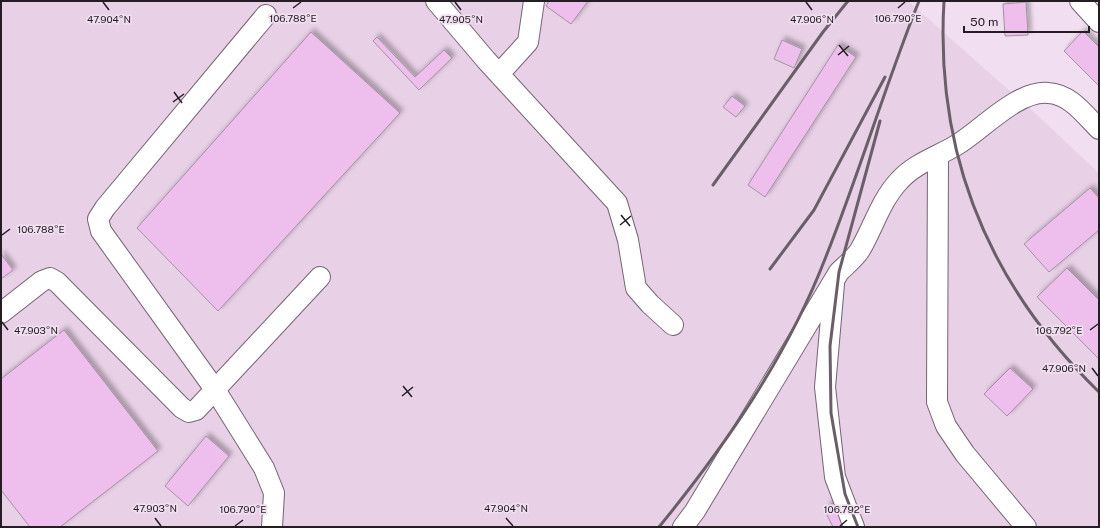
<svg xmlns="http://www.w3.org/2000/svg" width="1100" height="528" font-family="'Public Sans',sans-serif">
<defs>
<filter id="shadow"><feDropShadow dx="3.5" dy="-3.5" stdDeviation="2" flood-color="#0004"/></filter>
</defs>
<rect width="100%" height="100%" fill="#f1def0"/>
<path fill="#e8d0e7" d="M1,1H908L1038,116L1099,173V527H1Z"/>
<path fill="#eebfed" stroke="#a492a3" filter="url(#shadow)" d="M549,1H588L571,24L546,6Z
M1026,2L1028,35L1005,36L1003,4Z
M1083,31L1099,47V86L1064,51Z
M311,32L400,113L218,311L137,228Z
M377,37L415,77L444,50L452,58L419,90L373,41Z
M782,40L802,49L794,68L774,59Z
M838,45L856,57L765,197L748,185Z
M732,96L745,106L736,117L723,107Z
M1090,188L1099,198V230L1049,272L1024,244Z
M1,254L13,270L1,279Z
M1067,268L1099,300V359L1037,297Z
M64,330L158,451L60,527H30L1,490V379Z
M1010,368L1033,389L1007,416L984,394Z
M206,436L229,456L188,506L165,486Z
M834,503L836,509L829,511L826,506Z
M841,506L850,527H833L826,513Z"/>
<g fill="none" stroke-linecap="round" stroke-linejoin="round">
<defs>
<path id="minor" d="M436,1L486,60L617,203L628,240L636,288L650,304L673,325
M1080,1L1099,22
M266,15L105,208L98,219L101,231L214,388L264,468L274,493L272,527
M499,74L528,42L534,1
M938,155L937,402L946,426L965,454L1026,527
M834,284L825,387L835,477L854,527
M1,313L42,281L50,278L57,282L182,408L189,412L196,410L320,277
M683,527L695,511L839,272C846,265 855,258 860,250C873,228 881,200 899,181C914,164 936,157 955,146C981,131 1017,90 1048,93C1070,94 1084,114 1099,129"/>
</defs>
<use href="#minor" stroke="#756574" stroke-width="22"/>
<use href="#minor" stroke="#fff" stroke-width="20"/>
<path stroke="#6a5f69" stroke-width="3" d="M944,1C935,154 989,285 1099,392
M713,185L823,32L848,1
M770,269L814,210L885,77
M659,527C725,446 787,357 825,259C859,174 885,86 919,1
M858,527L845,494L831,413L830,346L839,272L880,121"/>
</g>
<path fill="none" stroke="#241e24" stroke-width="1.5" d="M103,2L109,10M455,2L461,10M806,2L812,10M293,8L301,2M898,8L905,2M839,45L848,56M838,55L849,46M174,92L182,103M173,102L184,94M621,215L630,226M620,225L631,216M2,235L10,229M2,322L8,330M1090,330L1098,324M1092,368L1098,376M403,386L412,397M402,396L413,387M155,518L161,526M506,518L513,526M235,526L243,520M840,526L847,520"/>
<g font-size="10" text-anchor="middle" fill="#241e24" stroke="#f1def0" stroke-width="3.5" stroke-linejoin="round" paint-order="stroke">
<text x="293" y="22">106.788°E</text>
<text x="898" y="22">106.790°E</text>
<text x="812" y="23">47.906°N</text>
<text x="109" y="23">47.904°N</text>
<text x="461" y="23">47.905°N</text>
<text x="41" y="233">106.788°E</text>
<text x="36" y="334">47.903°N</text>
<text x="1059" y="334">106.792°E</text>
<text x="1064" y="372">47.906°N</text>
<text x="155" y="512">47.903°N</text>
<text x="506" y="512">47.904°N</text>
<text x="243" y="513">106.790°E</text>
<text x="847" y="513">106.792°E</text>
</g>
<rect width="1100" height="528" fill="none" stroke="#241e24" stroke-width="4"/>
<path d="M964 26v6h125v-6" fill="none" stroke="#241e24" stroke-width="2"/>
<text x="970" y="26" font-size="12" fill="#241e24" stroke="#f1def0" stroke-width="3" paint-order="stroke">50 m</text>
</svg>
